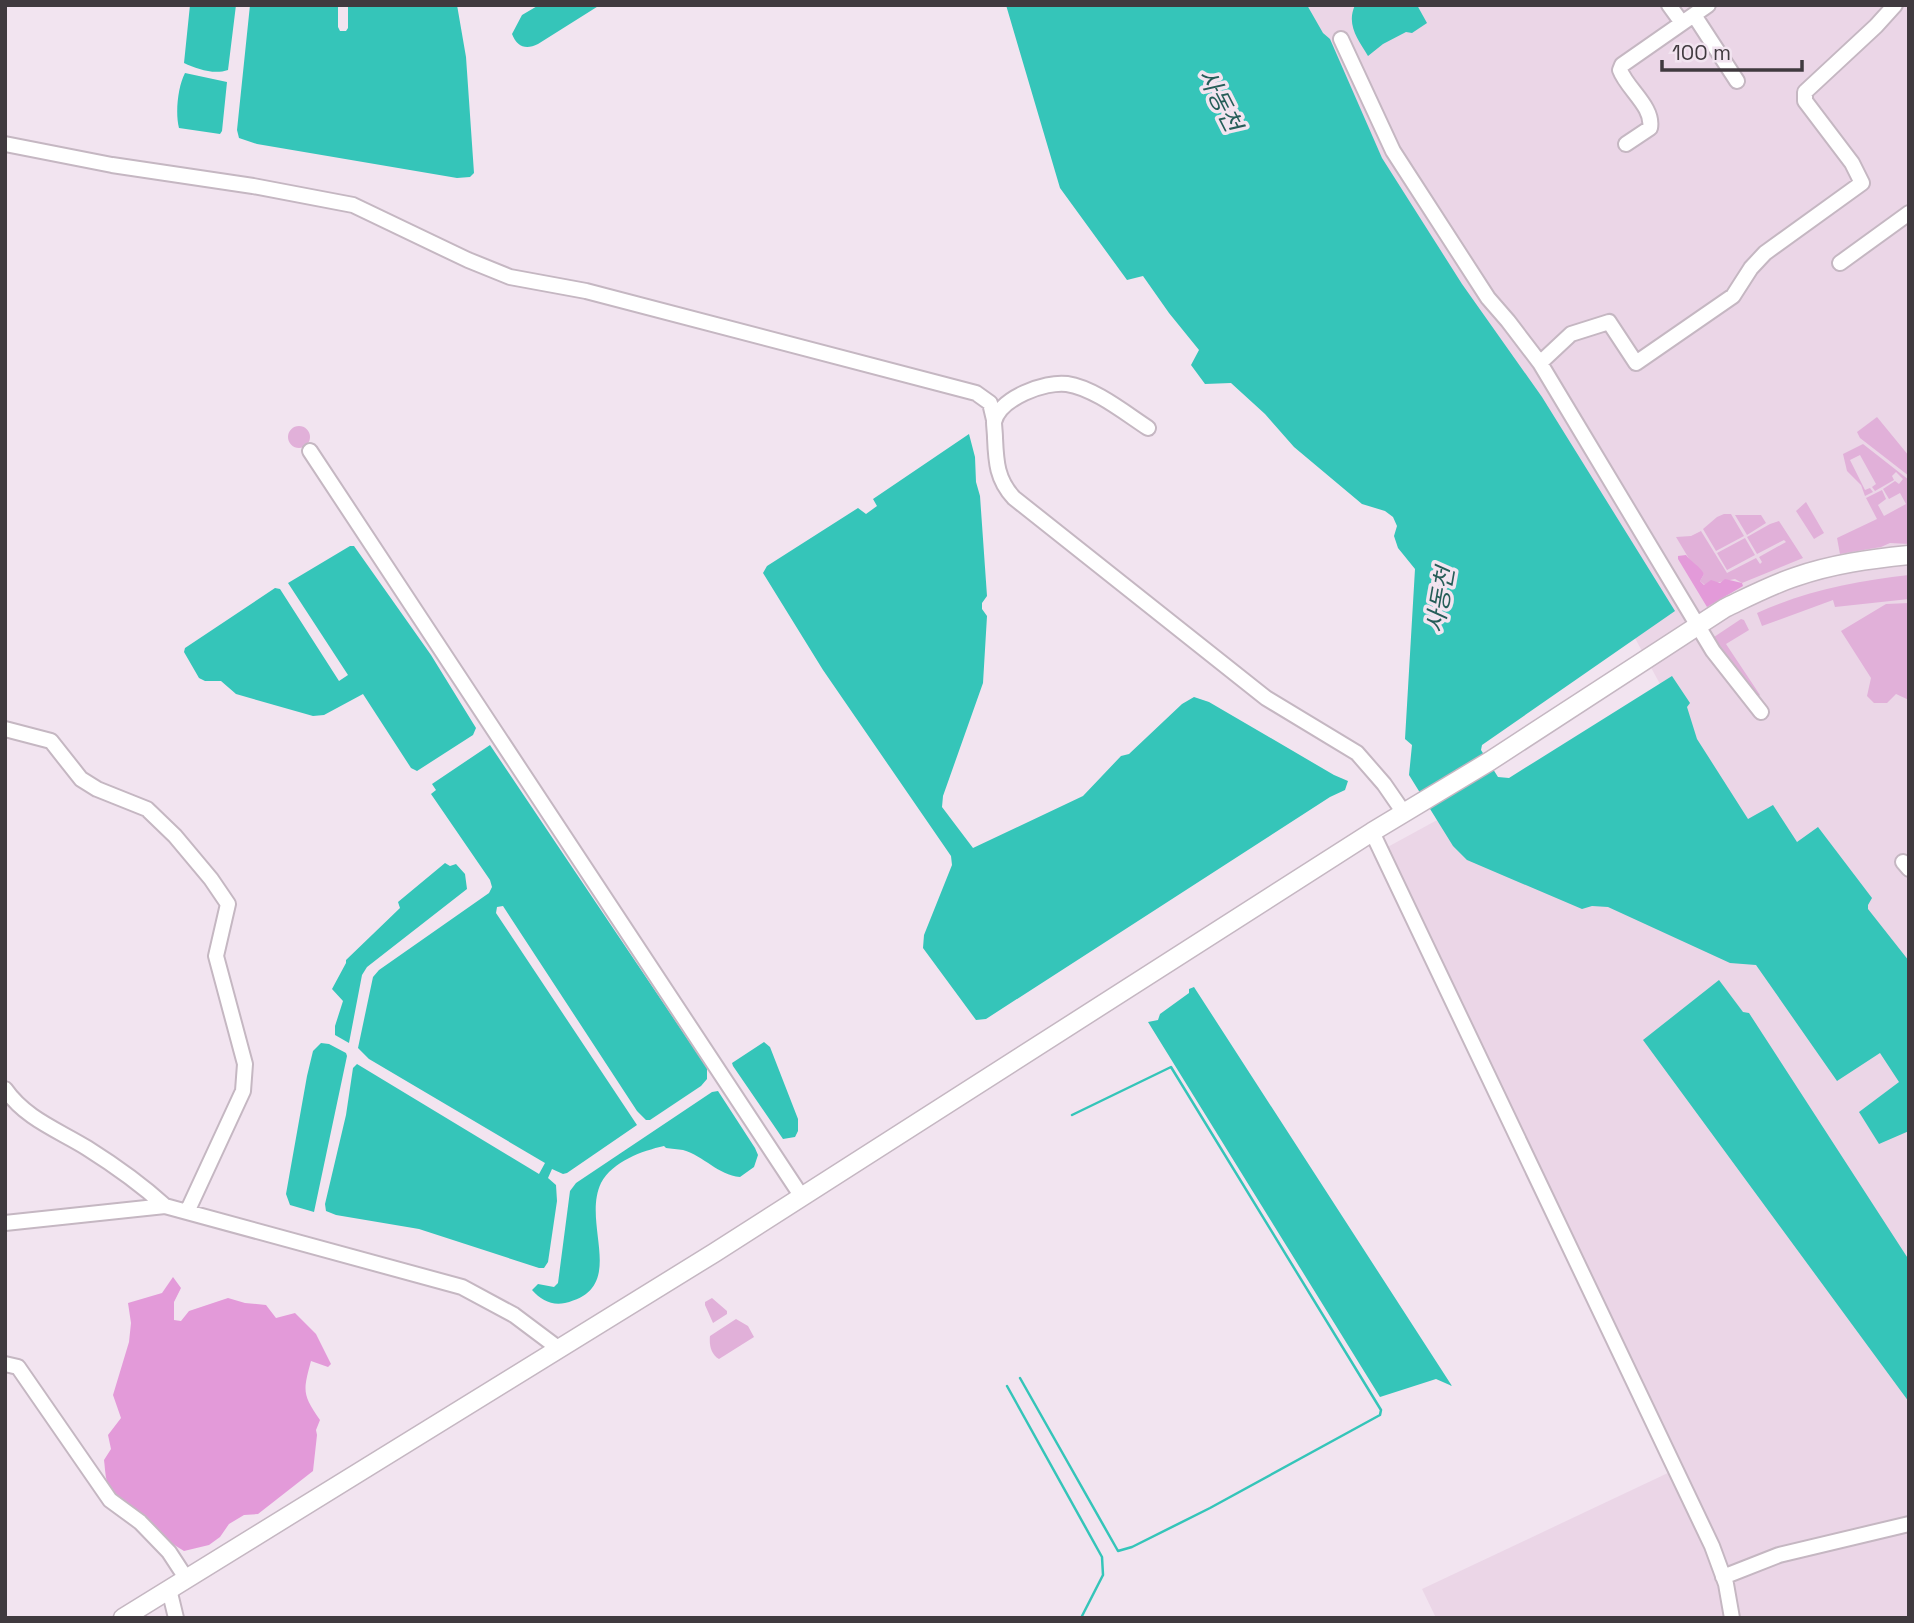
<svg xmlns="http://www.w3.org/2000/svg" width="1914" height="1623" font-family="'Space Grotesk','Noto Sans KR',sans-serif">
<rect width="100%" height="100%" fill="#f2e4f0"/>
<path fill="#ebd6e7" d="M1290,5H1909V1618H1436L1422,1589L1670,1472L1373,855L1666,695Z"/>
<path fill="#e1b0d9" d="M1877,417L1909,456V476L1860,438L1857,432Z
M288 437a11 11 0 1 1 22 0a11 11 0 1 1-22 0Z
M1863,444L1909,480V544L1890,543L1881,547L1840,554L1837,538L1877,519L1866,498L1882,490L1886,499L1878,505L1884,516L1906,504L1900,493L1889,499L1883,489L1895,481L1899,484L1903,479L1896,472L1892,476L1894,480L1875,491L1872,487L1876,484L1860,455L1850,460L1865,490L1870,488L1873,492L1865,496L1861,485L1847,471L1843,454Z
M1806,502L1824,533L1814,539L1796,511Z
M1724,514H1731L1744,536L1716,551L1703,529L1717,517Z
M1735,515H1761L1766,523L1747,535Z
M1779,521L1803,558L1742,583L1735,579L1705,585L1700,581L1704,574L1691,562L1676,537L1691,536L1701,531L1727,573L1756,558L1760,564L1762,562L1759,557L1786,542L1784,540L1757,554L1747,537L1770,524Z
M1745,538L1755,555L1727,570L1717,553Z
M1909,575V599L1835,607L1833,600L1762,626L1757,613C1805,591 1856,581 1909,575Z
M1909,603V700L1896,694L1887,703H1874L1867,696L1871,678L1841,631L1886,604Z
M1741,619L1744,620L1749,630L1726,644L1760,695L1756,698L1713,641L1714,637Z
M712,1298L727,1311V1314L713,1323L705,1305V1302Z
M736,1319L748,1326L754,1337L719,1359C711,1354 709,1345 710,1336Z"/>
<path fill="#e39ad9" d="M1686,555C1691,562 1700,566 1704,574L1700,581L1704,585L1711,580L1720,583L1725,579L1742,583L1743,586L1707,607L1678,559V556Z
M173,1277L181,1288L174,1302V1320L181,1321L189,1311L228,1298L245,1303L266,1305L276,1318L295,1313L316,1334L331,1364L328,1367L311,1361C303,1391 302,1394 320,1420L316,1430L317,1435L313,1471L258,1514L244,1515L229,1524L220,1537L209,1545L184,1551C162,1538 115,1506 107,1482C105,1475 105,1467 104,1460L111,1449L108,1435L121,1418L113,1395L129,1342L131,1323L128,1303L162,1293Z"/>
<path fill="#35c5b9" d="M190,5H236L228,70C214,75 197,69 184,63Z
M250,5H338V27L340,31H346L348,28V5H457L466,57L474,173L470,177L457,178L257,144L239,138L237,130Z
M539,5H600L538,44C526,50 517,47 512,34L522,15Z
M1006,5H1307L1323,33L1330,39L1382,158L1462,284L1542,397L1675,611L1482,745L1481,750L1498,777L1509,778L1672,676L1690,703L1687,707L1697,739L1748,819L1773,805L1797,842L1818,827L1872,898L1868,905V909L1909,961V1131L1879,1144L1859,1112L1899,1082L1880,1053L1837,1081L1756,965L1730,963L1608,907L1592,906L1582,909L1467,860L1453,846L1409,775L1412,745L1405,739L1415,569L1398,548L1394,536L1397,526L1393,517L1385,511L1362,504L1294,447L1265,414L1231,383L1205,384L1191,365L1199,350L1169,313L1143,276L1127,280L1060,188Z
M1355,5H1417L1427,23L1412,33L1406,32L1383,44L1368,56C1358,39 1346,25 1355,5Z
M185,73L227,82L222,131L220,134L179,128C175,113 178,86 185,73Z
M969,434L975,457L976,482L980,496L987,596L982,603V609L987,616L983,683L943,796L942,807L973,848L1083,796L1121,756L1129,754L1182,704L1194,697L1209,702L1334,775L1348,781L1345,790L1330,797L986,1019L976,1020L923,948L924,935L952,865L951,856L823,670L763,573L767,566L858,508L866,514L877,506L873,499Z
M350,546H354L431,655L476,728L473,735L417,771L411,768L363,694L324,715L313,716L236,694L221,681H205L199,678L184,652L185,648L275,588L280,589L339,681L348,675L288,583Z
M490,745L707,1068V1079L701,1086L650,1120H646L637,1111L503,906L497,907L496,913L637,1125L567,1173L563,1174L552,1169L548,1178L556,1185L557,1201L548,1262L544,1268H539L419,1229L336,1215L326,1211L325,1204L346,1115L353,1068L357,1064L539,1174L545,1163L369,1059L358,1048L373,977L379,970L489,893L492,887L490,880L431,794L436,790L432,784Z
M445,863L450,866L456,864L465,874L467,889L367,967L362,975L349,1043L335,1035V1026L343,1001L332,989L346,963V960L400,908L398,902Z
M1719,980L1743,1012L1749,1013L1909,1260V1402L1643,1040Z
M1194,987L1452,1386L1436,1379L1380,1397L1148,1022L1158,1020L1160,1014L1189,993V989Z
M764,1042L770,1047L798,1119V1131L795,1137L783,1139L733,1066L732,1063Z
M321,1043L329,1044L346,1053L347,1056L314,1212L290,1205L286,1194L307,1076L313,1051Z
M718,1091L755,1148L758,1155L754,1167L740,1177C718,1175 704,1156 683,1150C678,1149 671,1149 666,1148L664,1146C642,1151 613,1161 601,1183C581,1225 629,1288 565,1303C552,1306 541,1300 532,1290L538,1284L554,1287L558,1283L570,1191L576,1183L712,1092Z"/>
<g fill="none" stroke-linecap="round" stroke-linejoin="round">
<path stroke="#35c5b9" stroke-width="2.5" d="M1020,1378L1118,1551L1132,1547L1210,1508L1380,1415L1381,1410L1171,1067L1072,1115
M1007,1386L1102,1557L1103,1575L1081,1618"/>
<defs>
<path id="minor" d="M1669,5L1682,23
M1694,15L1737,81
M1341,39L1393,151L1488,298L1508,321L1540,363L1713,651L1761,712
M5,144L112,165L253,186L353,205L468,260L510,277L586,291L976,393L990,403L994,420
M1626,144L1650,128C1654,107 1627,89 1620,70L1622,65L1708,5
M1840,263L1909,213
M1540,363L1571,334L1609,322L1636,363L1733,296L1751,268L1765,253L1862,183L1852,163L1805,101V92L1876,26L1895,5
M1148,428C1125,413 1094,388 1067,384C1045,381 1000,398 994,422C994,426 995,433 995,438C996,462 997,480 1014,498L1266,698L1357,753L1384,784L1404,813
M310,451L802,1197
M5,729L51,741L81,779L97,789L147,809L175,836L211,879L228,904L216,956L245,1064L243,1091L187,1212
M1372,832L1712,1546L1726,1584L1732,1618
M1903,862L1909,869
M5,1089C26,1119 58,1130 87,1148C114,1165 142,1185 165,1206
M5,1223L165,1206L462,1287L514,1315L558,1348
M5,1364L18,1367L110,1500L140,1522L169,1552L186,1578
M1723,1577L1779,1555L1909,1524
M169,1589L176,1618"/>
<path id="major" d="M123,1618L714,1253L1372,832L1490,761L1725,608C1748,597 1771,585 1795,577C1832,564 1870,559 1909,555"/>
</defs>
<use href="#minor" stroke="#c5b7c2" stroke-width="18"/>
<use href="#major" stroke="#c5b7c2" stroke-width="21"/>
<use href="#minor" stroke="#fff" stroke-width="14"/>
<use href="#major" stroke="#fff" stroke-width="18"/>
</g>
<g text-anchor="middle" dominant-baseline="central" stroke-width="7" stroke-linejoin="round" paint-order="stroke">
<g font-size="24" font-style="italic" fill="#255d58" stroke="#f2e4f0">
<text transform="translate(1220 100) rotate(63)">사동천</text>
<text transform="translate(1440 600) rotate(-80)">사동천</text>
</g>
</g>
<rect width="1914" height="1623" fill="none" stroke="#403a3f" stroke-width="14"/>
<path d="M1662 60v10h140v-10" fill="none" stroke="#403a3f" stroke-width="3.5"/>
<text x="1672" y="60" font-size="21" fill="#403a3f" stroke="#f2e4f0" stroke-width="5" paint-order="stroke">100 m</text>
</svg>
